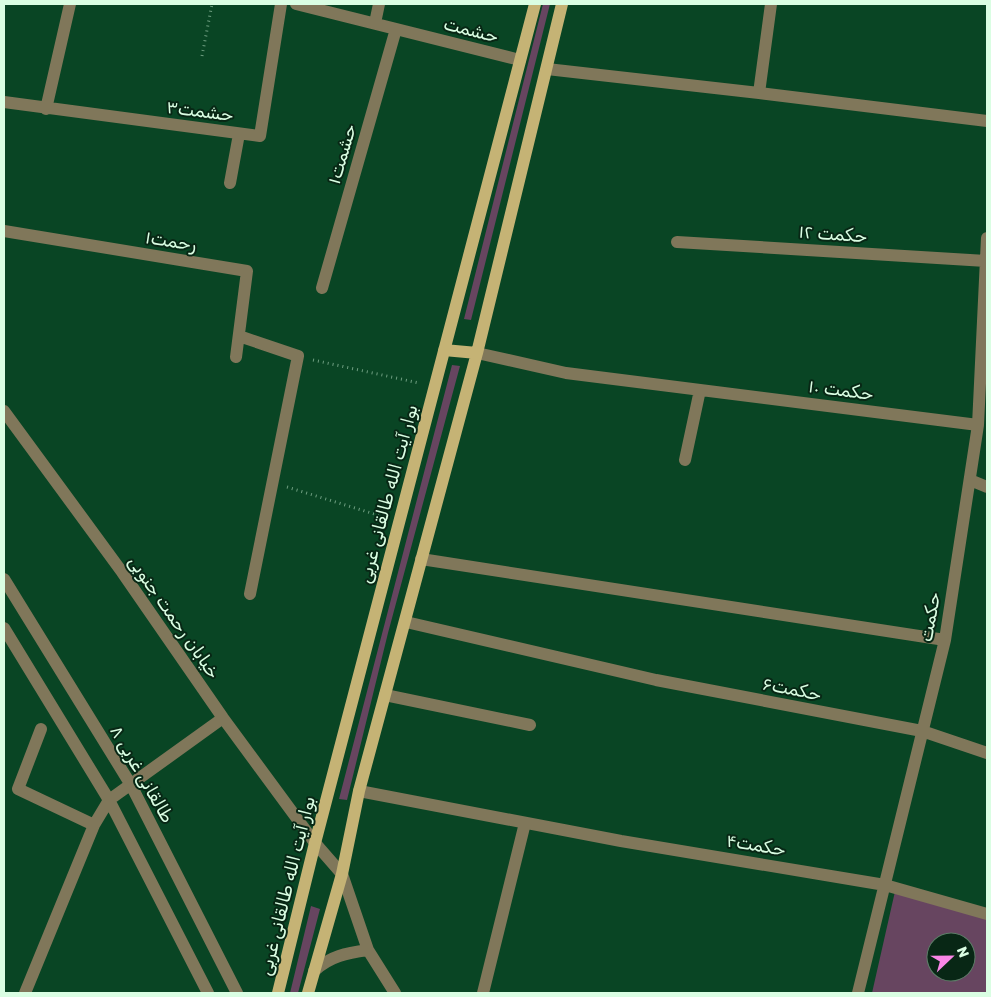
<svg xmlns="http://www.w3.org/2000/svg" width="991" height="997" font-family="Rubik,'Noto Naskh Arabic',sans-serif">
<rect width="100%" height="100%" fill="#094524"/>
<path fill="#674560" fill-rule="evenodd" d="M543,4H550L471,320L464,319Z
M452,365L460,366L388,633L347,800L339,799Z
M896,887L987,918V993H872ZM936,942H966V972H936Z
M311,906L320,909L298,993H290Z"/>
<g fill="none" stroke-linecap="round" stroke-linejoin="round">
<path stroke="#6e9e80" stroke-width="3" stroke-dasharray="1 4" stroke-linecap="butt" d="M202,56L212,4
M313,360L419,383
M287,487L384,517"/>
<path stroke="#80775a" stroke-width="12" d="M296,4L520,60
M375,23L379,4
M547,69L759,93L987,121
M759,93L771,4
M4,102L260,136L281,4
M46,109L70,4
M230,183L239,134
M4,231L247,271L236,357
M677,242L986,261
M322,288L396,29
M239,336L298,356L250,594
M477,353L566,373L978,425
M4,411L122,572L223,718L315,843L342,874L368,950L395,993
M685,460L700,390
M970,480L987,487
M421,559L945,640
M4,579L131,785L237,993
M406,622L656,680L922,731L987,753
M4,628L109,800L208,993
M385,695L530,725
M41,729L18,789L94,825
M359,791L621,841L885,885L987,914
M314,971C330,956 347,953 368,950
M25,993L94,825L109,800L223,718
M483,993L525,823
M858,993L945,640L978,425L987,238"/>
<path stroke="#c5b375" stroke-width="12" d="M444,350L477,353
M278,993L315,843L535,4
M308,993L342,874L359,791L477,353L562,4"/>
</g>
<g text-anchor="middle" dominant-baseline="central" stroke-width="4" stroke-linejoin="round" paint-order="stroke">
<g font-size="18" fill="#dafee3" stroke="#082715">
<text transform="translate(471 30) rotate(14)">حشمت</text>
<text transform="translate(200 111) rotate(7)">حشمت۳</text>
<text transform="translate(342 154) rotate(-74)">حشمت۱</text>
<text transform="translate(833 234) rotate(4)">حکمت ۱۲</text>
<text transform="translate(171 241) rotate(9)">رحمت۱</text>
<text transform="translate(841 390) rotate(7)">حکمت ۱۰</text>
<text transform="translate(388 494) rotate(-75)">بوار آیت الله طالقانی غربی</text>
<text transform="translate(174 617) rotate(55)">خیابان رحمت جنوبی</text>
<text transform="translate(930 617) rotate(-80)">حکمت</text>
<text transform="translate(792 689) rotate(11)">حکمت۶</text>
<text transform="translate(142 774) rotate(60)">طالقانی غربی ۸</text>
<text transform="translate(756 845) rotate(9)">حکمت۴</text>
<text transform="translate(287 886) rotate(-76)">بوار آیت الله طالقانی غربی</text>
</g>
</g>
<rect width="991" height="997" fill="none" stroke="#dafee3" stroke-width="10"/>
<g transform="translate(951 957) rotate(68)"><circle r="24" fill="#082715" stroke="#5c7d67"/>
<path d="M0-4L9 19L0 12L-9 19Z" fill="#fa87e7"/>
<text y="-8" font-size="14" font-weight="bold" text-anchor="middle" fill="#dafee3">N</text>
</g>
</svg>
